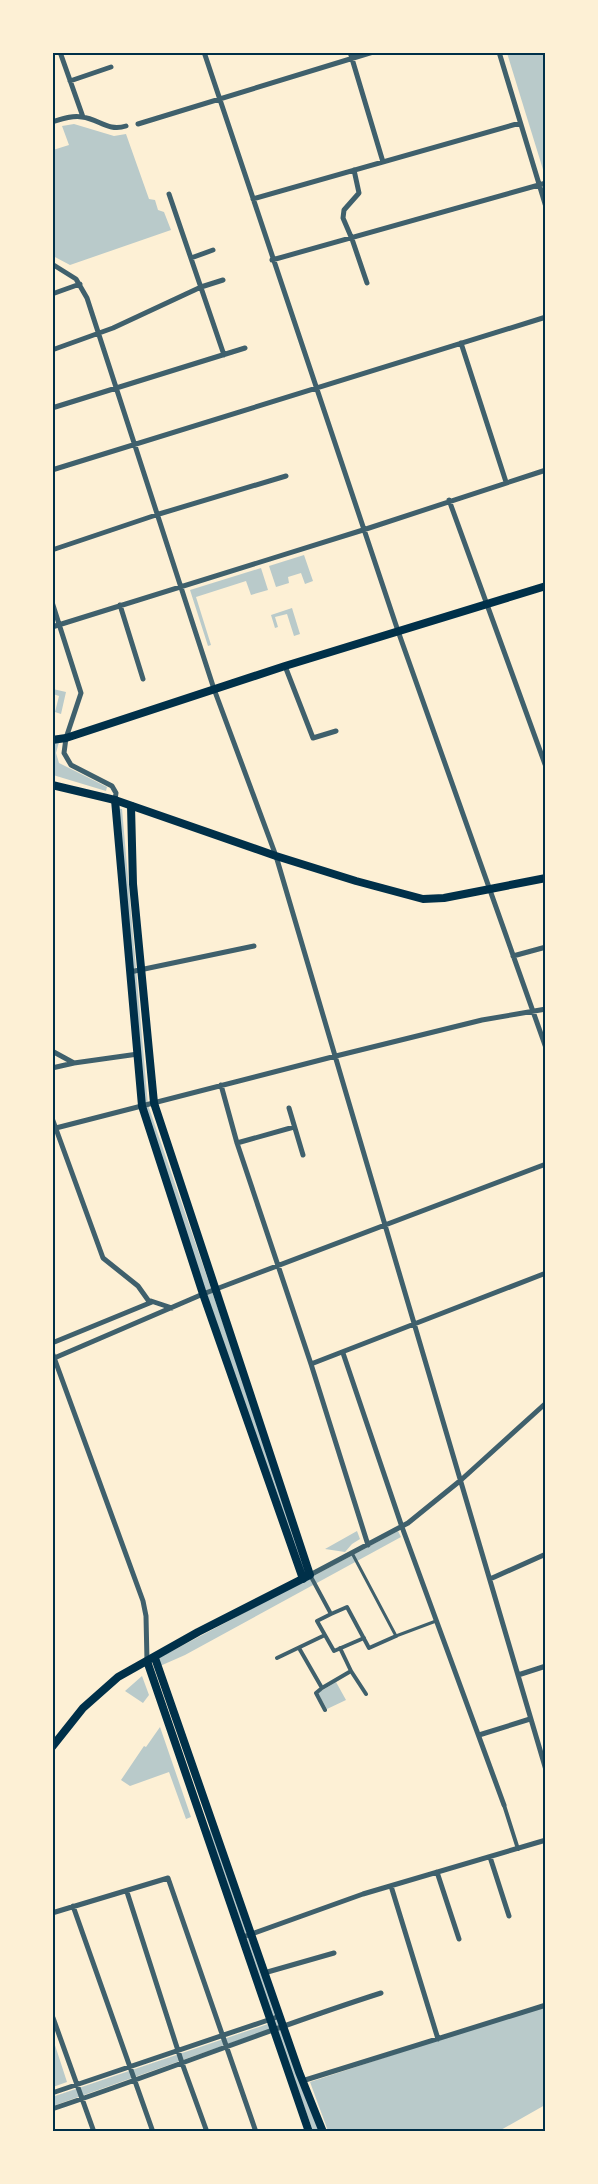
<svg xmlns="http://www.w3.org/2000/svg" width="598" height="2184" font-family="'Public Sans',sans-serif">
<rect width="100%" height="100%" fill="#fdf0d5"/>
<path fill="#b9caca" d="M507,53H545V176Z
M74,124L114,136L126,134L149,199L155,200L158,210L164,212L171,230L70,265L53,256V150L69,145L62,126Z
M304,555L313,581L305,584L301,573L288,577L289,583L276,587L269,566Z
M261,568L268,590L251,595L246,581L196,597L211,645L208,646L190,590Z
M292,608L300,634L294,636L287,614L275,617L278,627L275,628L271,615Z
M53,689L66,692L61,714L55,712L59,696L53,694Z
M59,742L56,753L59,763L107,787L106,791L53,775L52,743Z
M116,808L122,809L148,1105L309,1574L303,1577L143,1106Z
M357,1531L360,1539L352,1544L345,1552L325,1549Z
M398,1531L401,1537L185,1655L160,1666L157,1659Z
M142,1676L149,1695L143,1703L125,1691Z
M336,1682L346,1700L327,1709L318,1693Z
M160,1727L191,1817L186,1819L169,1772L130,1786L121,1780L144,1746L146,1747Z
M212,1826L321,2131H313L207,1834Z
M545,2005V2105L499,2131H328L310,2082Z
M268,2024L270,2029L53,2106L52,2097Z
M53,2039L67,2082L53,2087H52Z"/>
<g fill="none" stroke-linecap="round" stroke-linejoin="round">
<path stroke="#3f606c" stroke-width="3" d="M352,1553L396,1636L436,1621"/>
<path stroke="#3f606c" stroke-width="4" d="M310,1575L331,1614L347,1607L369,1648L396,1636
M331,1614L317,1621L334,1651L364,1638
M299,1648L322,1688L351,1671L340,1648
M277,1658L325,1635
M351,1671L366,1694
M322,1688L316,1693L325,1710
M504,1805L518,1849"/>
<path stroke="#3f606c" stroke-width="5" d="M60,52L83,117
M204,52L398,631L546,1048
M350,52L383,162
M499,52L546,207
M70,81L111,67
M52,122C62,119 72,115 82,117C99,119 108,132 126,126
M138,124L373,52
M354,170L359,193L344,210L343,218L352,239L367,283
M169,194L224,355
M253,199L520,123
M191,258L213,250
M272,260L546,183
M52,264L76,279L87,298L214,689L276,856L546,1770
M52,294L80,284
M461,343L506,482
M52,350L113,328L201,287L223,280
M52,408L245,348
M52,470L546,317
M449,500L546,767
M52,550L159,514L286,476
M52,602L81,693L66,738L64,753L71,765L112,786L116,793L115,800
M120,605L143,679
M52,627L363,530L546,470
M285,666L313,738L336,731
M513,956L546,947
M130,972L254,946
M52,1051L74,1063
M52,1068L74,1063L138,1054
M221,1085L237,1143L311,1364L368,1545
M289,1108L303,1155
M52,1118L103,1258L138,1286L148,1300L172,1308
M52,1129L336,1056L482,1020L546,1009
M237,1143L294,1127
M52,1343L152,1302
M52,1352L143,1601L146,1616L147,1661
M343,1353L402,1527L504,1805
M52,1359L203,1294L546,1164
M311,1364L546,1273
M310,1575L408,1523L461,1480L546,1403
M490,1579L546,1554
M518,1675L546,1666
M479,1735L530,1719
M490,1857L509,1916
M437,1872L459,1939
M391,1886L438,2039
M127,1892L182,2063L207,2132
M73,1906L153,2132
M52,1913L168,1878L256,2132
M243,1937L363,1894L546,1840
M264,1973L334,1953
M52,2015L94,2132
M302,2081L546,2005
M52,2093L280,2016
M52,2109C163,2072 271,2028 381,1993"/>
<path stroke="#003049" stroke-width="8" d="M115,800L142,1106L203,1294L303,1579
M155,1658L299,2072L323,2132
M147,1661L309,2132
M52,1747L83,1708L118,1677L198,1632L310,1575L154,1103L133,884L131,806"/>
<path stroke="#003049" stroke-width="8" d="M52,740L66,738L285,666L546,586
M52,785L115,800L276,856L356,881L423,899L444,898L546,878"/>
</g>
<rect width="598" height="2184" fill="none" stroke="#fdf0d5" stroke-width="108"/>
<rect x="54" y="54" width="490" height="2076" fill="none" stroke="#003049" stroke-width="2"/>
</svg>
